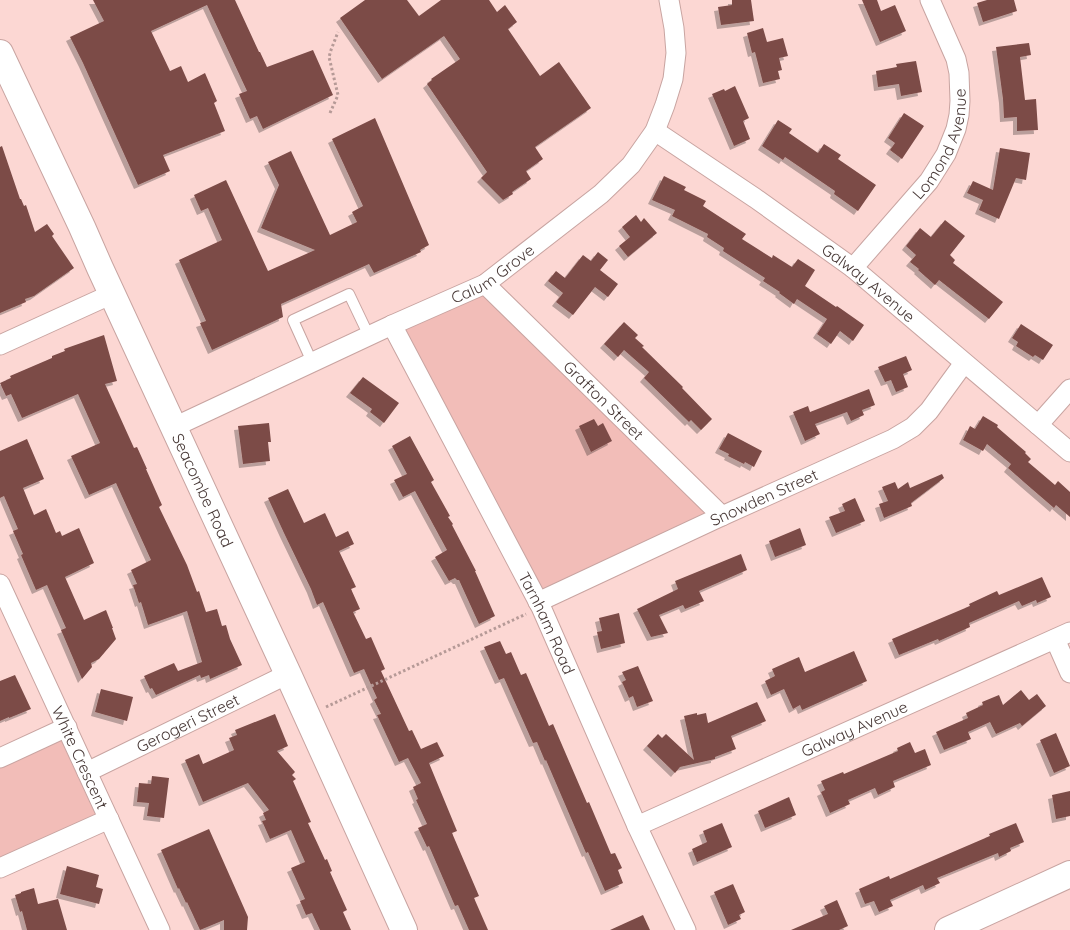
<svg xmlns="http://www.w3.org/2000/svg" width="1070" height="930" font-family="Quicksand,sans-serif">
<defs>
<filter id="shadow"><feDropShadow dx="-4" dy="4" stdDeviation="0" flood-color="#0004"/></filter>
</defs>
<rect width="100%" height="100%" fill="#fcd7d3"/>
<path fill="#f2bdb8" d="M484,289L716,515L540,597L397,328Z
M61,740L96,816L0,860V768Z"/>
<path fill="#7b4b47" filter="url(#shadow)" d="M93,0H235L259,52H260L267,67L313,50L333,95L263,129L257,116L250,119L239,94L247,91L207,5L151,31L170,71L181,66L188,82L205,73L217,101L214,103L225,131L163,155L170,171L138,185L83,63L70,37L104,21Z
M365,0H407L419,16L441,0H489L497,12L505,5L517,22L508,29L540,76L559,62L591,108L535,147L543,159L526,171L531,179L512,192L513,194L503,200L481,178L487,172L427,84L432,80L431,79L460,59L444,36L382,79L340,18Z
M732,0H751L754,21L721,25L718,7L732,5Z
M862,0H877L881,11L895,5L906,31L880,42Z
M987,0H1014L1017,11L983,22L977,3Z
M763,28L767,42L783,38L788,56L779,58L782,70L778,71L780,79L763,83L755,52L752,53L747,33Z
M1029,43L1031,55L1020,57L1025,100L1036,99L1038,130L1017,131V117L1004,118L1003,99L996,47Z
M916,61L922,92L901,96L899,84L878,87L876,71L897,67L896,64Z
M735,86L749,118L743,121L750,139L734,146L712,94L724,89L725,91Z
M904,113L924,126L902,159L890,150L895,143L888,138Z
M375,118L429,245L420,250L421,252L374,273L369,264L281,304L283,317L212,350L200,323L206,321L179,260L222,240L208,208L201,211L194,195L226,180L268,271L315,250L261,228L279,185L268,162L291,151L330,235L357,222L352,212L363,206L332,139Z
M778,120L792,129L789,133L818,153L824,144L841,155L838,159L876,185L858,211L834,194L835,191L785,157L783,160L762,146Z
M2,146L20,199H21L24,206L26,205L35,232L47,224L54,234L52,236L74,268L34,296L25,299L26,302L0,313V147Z
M1000,148L1030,153L1026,180L1016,178L999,219L979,210L983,200L967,193L973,181L993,190Z
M664,176L686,187L684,190L706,201L703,206L746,234L742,239L772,258L773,255L792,267L798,259L815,270L805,286L836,307L837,306L864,325L853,341L840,331L831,344L817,334L827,319L797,299L794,304L779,293L780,292L763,281L765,278L723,251L724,248L707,237L708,234L672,216L675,210L652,200Z
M636,215L641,222L644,218L657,233L628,257L619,246L630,237L622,227Z
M945,220L965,236L950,255L955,260L953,263L1003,302L989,319L939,280L935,285L918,270L919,269L910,262L916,255L906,246L920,228L931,237Z
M598,252L608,260L600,270L618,284L608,297L595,287L573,315L556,302L563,293L548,281L556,271L565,278L583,255L591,261Z
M624,322L638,335L635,338L644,346L642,347L683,387L682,388L712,419L701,430L691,420L689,422L644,378L649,372L624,350L618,357L604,344Z
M1021,324L1053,345L1043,360L1035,355L1033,357L1016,346L1018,342L1012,338Z
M104,335L117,381L105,384L134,448L137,447L147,469H146L162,505L159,507L187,565L197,592L199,591L206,612L217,609L222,626L226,625L230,639L242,665L210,679L209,675L201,678L200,675L156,695L152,688L150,689L144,676L174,663L178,671L202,662L187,611L148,625L141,602L139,603L133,585L137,584L131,570L151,560L116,483L89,495L71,456L100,443L78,394L22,418L11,394L6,396L0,383L11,378L10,376L52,358V356L65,351L64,349Z
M906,356L912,370L903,374L908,387L896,392L891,380L885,382L878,367Z
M363,377L399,403L384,423L370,412L372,409L350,393Z
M869,389L875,405L862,410L864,415L851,421L847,412L815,424L820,434L805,441L793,412L808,406L810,412Z
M983,416L998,425L997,427L1026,452L1025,453L1031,459L1028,462L1055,485L1058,481L1070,492V517L1056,505L1054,508L1025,483L1008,468L1011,464L987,444L983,451L963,440L970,426L975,429Z
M594,419L598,426L603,423L612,441L591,452L579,426Z
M269,423L271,442H268L270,461L243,464L238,426Z
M728,433L762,451L754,467L745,462L744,464L728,456L729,454L719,449Z
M410,436L434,480L431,482L450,516L448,517L453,524L452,525L476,571H475L495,616L479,624L459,580H457L455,578L449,581L435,557L447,550L415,491L403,497L394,480L407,474L392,446Z
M27,439L44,479L23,488L34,515L46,509L56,533L60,531L62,536L79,528L94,563L65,577L84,620L106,610L113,628H112L116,639L99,659L91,663L92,667L82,679L61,630L66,628L47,585L36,590L21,555L23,554L13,531L18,529L4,496L0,498V451Z
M942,474L944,478L911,503L912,506L884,518L879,504L888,501L882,487L895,482L898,489L908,482L910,488Z
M288,489L304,523L325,513L336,537L348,531L354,544L339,551L356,587L351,589L360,609L353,612L366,639L371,637L385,669L381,671L409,731L412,730L421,749L437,742L444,756L429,763L457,831L452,833L479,896L474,898L488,930H469L458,905L455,906L429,846L427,847L418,828L427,824L416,800L418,799L413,787L421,783L408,758L399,762L377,715L381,714L374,700L377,698L364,669L354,673L323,602L317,605L311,589L284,533L268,498Z
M855,498L865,521L836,533L829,517L845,511L842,504Z
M800,528L806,545L775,557L769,541Z
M741,554L747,570L699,591L704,601L685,609L683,605L659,615L668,633L651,637L637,609L678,589L675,581Z
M1042,577L1051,597L1037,603L1036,600L1022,606L1019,601L969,623L970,627L939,641L938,639L899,655L892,639L970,606L969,604L997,591L999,595Z
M619,613L625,643L601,649L597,632L602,631L599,618Z
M500,641L506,654L511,652L521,675L526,673L549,726L553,724L587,803L589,802L611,854L615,853L622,868L618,870L623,883L605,891L588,852L586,853L546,760L545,761L537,742L533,743L504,678L499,680L484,647Z
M854,651L867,681L802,710L800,705L793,709L784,689L771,695L765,681L775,676L772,669L799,657L805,672Z
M638,666L653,701L637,707L633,696L629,698L622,682L626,680L622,672Z
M15,675L31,709L9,718V717L0,721V681Z
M101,689L133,697L127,721L95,712Z
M1021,690L1029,700L1037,694L1046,706L1022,726L1020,723L996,734L990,722L968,732L971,739L944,750L936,732L968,718L966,713L983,705L982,702L999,695L1003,705Z
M757,702L766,721L731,736L736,749L715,757V759L680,767L675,773L647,746L658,734L662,738L666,734L694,760L684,716L697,713V715L706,713L708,723Z
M275,714L288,746L277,751L295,772L292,775L296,779L293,781L311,822L308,823L325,860L327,859L332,871L330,872L347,910L343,912L351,930H320L312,913L306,915L300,901L305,899L291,868L305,862L291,830L270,839L262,821L266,820L263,813L269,810L248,783L203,802L185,760L199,754L203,764L234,750L229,738L237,735L235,730Z
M1056,733L1070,766L1054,773L1040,740Z
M910,742L915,753L925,749L931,765L893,781L895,787L878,795L875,788L848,800L850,804L830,813L821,792L825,790L821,781L843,772L844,774L898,751L897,748Z
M152,776L169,778L164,818L147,816L149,803L137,802L139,783L151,784Z
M1070,791V816L1056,819L1052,795Z
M789,797L796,815L765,828L758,811Z
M722,823L732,847L697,862L692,849L707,842L703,831Z
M1016,823L1024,842L1010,848L1011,851L999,857L998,853L937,878L940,883L925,890L923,885L890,900L893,906L879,912L874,901L865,904L859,889L889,876L890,879L990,836L989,834Z
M209,829L248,917L247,930H224V920L200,930L187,902L186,903L179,888L178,889L161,850Z
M67,866L99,875L96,887L103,889L99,904L60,894Z
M733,884L745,912L739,915L741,919L728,925L714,892Z
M34,888L38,904L58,899L67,930H27L22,911L20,912L15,895L21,893V892Z
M837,900L848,926L839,930H791L828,914L824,906Z
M643,915L650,930H610Z"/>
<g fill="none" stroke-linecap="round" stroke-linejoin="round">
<defs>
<path id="service" d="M312,362L293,320L349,294L369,336"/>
<g id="minor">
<path id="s1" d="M655,131L755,198L853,268L1070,452"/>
<path id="s2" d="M853,268L929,181L946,154L956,129L959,115L960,101L959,73L956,59L930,0"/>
<path id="s3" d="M485,284L722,516"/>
<path id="s4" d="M392,325L541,607L637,826L686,930"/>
<path d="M0,345L112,294"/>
<path d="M1038,425L1070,389"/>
<path id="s5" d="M174,427L392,325L485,284L601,194L631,165L655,131L665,105L673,79L676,53L674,28L669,0"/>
<path id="s6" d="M0,584L160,930"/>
<path id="s7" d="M538,602L722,516L893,439L913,427L929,411L964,363"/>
<path d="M1055,639L1070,673"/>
<path d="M0,758L67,727"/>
<path id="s8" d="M87,772L288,674"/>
<path id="s9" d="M637,826L1070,632"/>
<path d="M0,868L109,819"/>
</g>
<g id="secondary">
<path id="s10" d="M0,53L82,227L100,268L288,674L404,930"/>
<path d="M948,930L1070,874"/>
</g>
</defs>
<use href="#service" stroke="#c8a4a1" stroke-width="12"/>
<use href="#minor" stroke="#c8a4a1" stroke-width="21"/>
<use href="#secondary" stroke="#c8a4a1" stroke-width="28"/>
<path stroke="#b69a97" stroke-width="3" stroke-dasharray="2.5 2.5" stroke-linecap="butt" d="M330,113L338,95L329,57L331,50L338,32
M326,707L526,614"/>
<use href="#service" stroke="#fff" stroke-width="10"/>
<use href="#minor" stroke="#fff" stroke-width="19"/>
<use href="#secondary" stroke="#fff" stroke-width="26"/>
</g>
<g text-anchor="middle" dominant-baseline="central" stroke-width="5" stroke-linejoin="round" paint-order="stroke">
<g font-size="16" fill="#473836" stroke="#fff">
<text stroke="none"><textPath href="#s2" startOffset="155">Lomond Avenue</textPath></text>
<text stroke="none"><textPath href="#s5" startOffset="354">Calum Grove</textPath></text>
<text stroke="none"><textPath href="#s1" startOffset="262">Galway Avenue</textPath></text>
<text stroke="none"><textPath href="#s3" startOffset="166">Grafton Street</textPath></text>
<text stroke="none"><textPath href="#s10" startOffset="482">Seacombe Road</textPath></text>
<text stroke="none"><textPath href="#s7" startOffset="249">Snowden Street</textPath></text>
<text stroke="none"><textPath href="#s4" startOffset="336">Tarnham Road</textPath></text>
<text stroke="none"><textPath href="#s8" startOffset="112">Gerogeri Street</textPath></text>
<text stroke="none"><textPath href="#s9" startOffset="238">Galway Avenue</textPath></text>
<text stroke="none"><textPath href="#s6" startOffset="191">White Crescent</textPath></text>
</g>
</g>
</svg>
